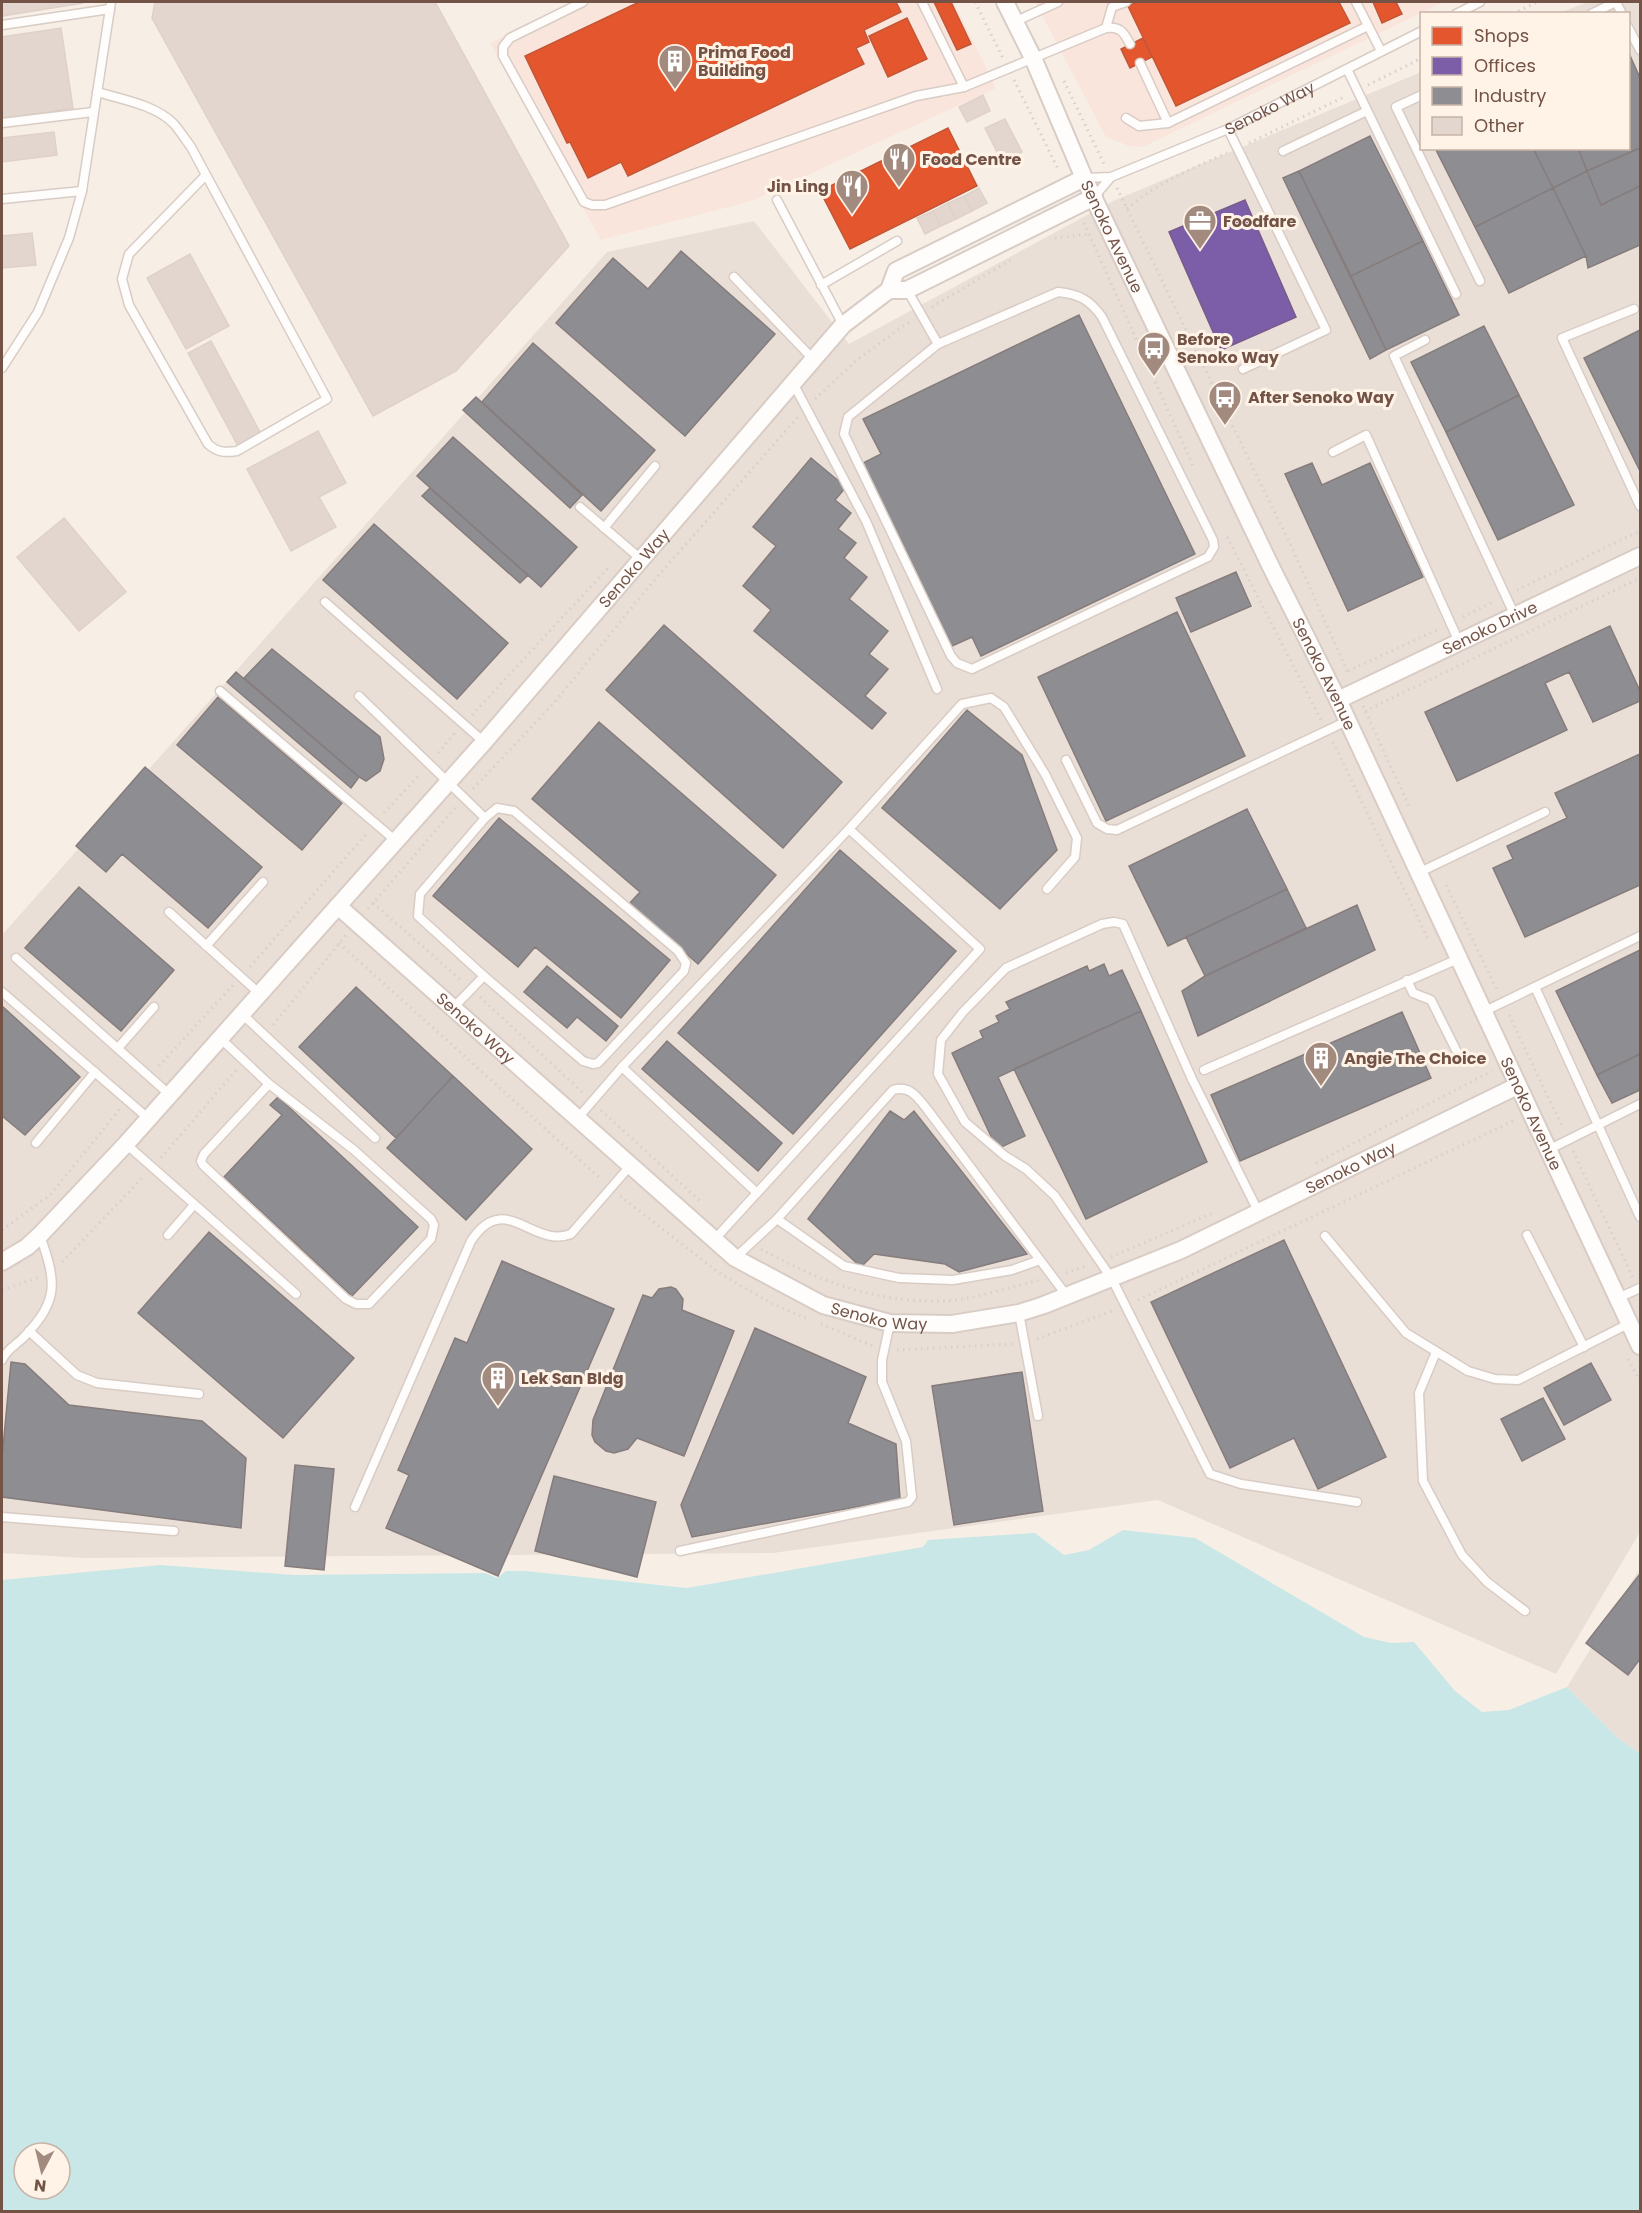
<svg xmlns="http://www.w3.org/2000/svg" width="1642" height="2213" font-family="Poppins,sans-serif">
<rect width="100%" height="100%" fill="#f7efe6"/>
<path fill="#fae5dc" d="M577,2H954L996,88L752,201L601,240L490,43Z
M1035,2H1444L1143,147L1129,146L1106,137Z"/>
<path fill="#e9dfd7" d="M1588,2H1640V1532L1556,1674L1158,1500L773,1553L83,1558L2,1553V935L607,252L754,221L849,344L1113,201L1421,72L1422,148H1628V14L1559,13Z
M1640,1568V1754L1617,1737L1567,1687Z"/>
<path fill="#c9e7e6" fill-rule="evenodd" d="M1123,1530L1195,1538L1364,1637L1391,1643L1414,1642L1455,1691L1482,1712L1509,1710L1567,1687L1617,1737L1640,1754V2211H2V1580L161,1565L294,1575L485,1573L497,1578L506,1571H525L687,1588L923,1547L928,1540L1035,1533L1064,1555L1089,1550ZM24,2153H60V2189H24Z"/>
<path fill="#e4572e" stroke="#c25636" stroke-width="1.5" d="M639,2H896L901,12L864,30L869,42L856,48L864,64L628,176L621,162L588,178L570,142L567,143L525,56Z
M934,2H951L971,44L957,50Z
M1137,2H1339L1350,23L1176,106L1128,6Z
M1373,2H1396L1402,14L1382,23Z
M907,18L927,59L888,77L869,36Z
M1143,38L1152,57L1130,68L1121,49Z
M948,128L977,186L850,249L820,191Z"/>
<path fill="#7b5ea7" stroke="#795b8a" stroke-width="1.5" d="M1245,200L1296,317L1221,350L1169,232Z"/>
<path fill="#8d8d92" stroke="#867c7c" stroke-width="1.5" d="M1628,51L1640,78V148L1587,171L1578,148H1628Z
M1370,136L1423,241L1351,276L1299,171Z
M1435,148H1533L1553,188L1475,227Z
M1533,148H1578L1587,171L1553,188Z
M1640,148V186L1601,205L1587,171Z
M1299,171L1386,350L1370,359L1283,178Z
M1587,171L1601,205L1640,186V245L1588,268L1586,256L1553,188Z
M1553,188L1586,256L1509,293L1475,227Z
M1423,241L1459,315L1386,350L1351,276Z
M681,251L775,334L685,436L556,323L613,258L648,289Z
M1079,315L1195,554L981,656L972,637L952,646L863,463L881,454L863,419Z
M1484,326L1519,395L1446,432L1411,362Z
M1640,330V468L1639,469L1584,358Z
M533,343L655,450L601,511L482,402Z
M1519,395L1574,505L1498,540L1446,432Z
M476,397L582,495L570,508L463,410Z
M453,437L577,547L541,587L417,476Z
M811,458L846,487L835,500L851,513L838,529L856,543L844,558L867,577L849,599L888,631L869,654L888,669L865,696L886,713L872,729L754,631L771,610L743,586L776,546L753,527Z
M1312,463L1322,485L1370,463L1423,577L1348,611L1285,474Z
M430,488L528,575L520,583L422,496Z
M374,524L508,643L457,699L323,580Z
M1236,572L1251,606L1191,632L1176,598Z
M1177,612L1245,756L1106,821L1038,677Z
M664,625L842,782L783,848L606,690Z
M1610,626L1640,691V701L1593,722L1569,672L1545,683L1567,730L1457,781L1425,712Z
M272,649L380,737L384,759L380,771L366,781L359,777L244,678Z
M236,672L359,777L351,788L227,682Z
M218,697L342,803L302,850L177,745Z
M967,710L1022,755L1057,850L1000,909L882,808Z
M599,722L776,875L698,964L629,904L640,892L532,799Z
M1640,754V885L1525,937L1493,868L1513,859L1507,846L1567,818L1555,793Z
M145,767L262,867L208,928L122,854L106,872L76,846Z
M1247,809L1287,889L1168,946L1129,866Z
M499,818L670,960L621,1018L535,947L518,967L433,896Z
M840,850L956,951L793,1134L678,1033Z
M79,887L174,970L121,1031L25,948Z
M1287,889L1306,928L1205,976L1186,937Z
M1357,905L1375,950L1198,1036L1182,991L1205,976Z
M1640,950V1054L1597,1075L1556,991Z
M1104,964L1109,976L1122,970L1141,1011L998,1077L1025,1136L997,1149L952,1053L983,1038L980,1031L999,1022L996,1016L1010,1009L1006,1002L1087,966L1089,971Z
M547,966L618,1026L606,1041L577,1017L567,1028L524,992Z
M356,987L453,1076L396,1138L299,1047Z
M2,1006L80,1077L25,1135L2,1116Z
M1141,1011L1207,1162L1086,1219L1014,1069Z
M1402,1012L1431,1078L1240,1161L1211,1095Z
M667,1041L782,1143L758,1171L642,1069Z
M1640,1054V1090L1612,1103L1597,1075Z
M453,1076L532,1149L466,1220L387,1148Z
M278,1097L418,1227L352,1296L224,1177L282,1115L270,1105Z
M890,1111L904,1120L914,1111L1027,1254L959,1272L945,1264L874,1254L861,1267L808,1219Z
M209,1232L354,1358L283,1438L138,1313Z
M1284,1240L1386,1457L1318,1489L1294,1438L1230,1468L1151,1302Z
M502,1261L614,1309L498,1576L386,1528L409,1475L398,1470L455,1338L467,1343Z
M671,1287L676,1289L683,1299L682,1310L734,1331L684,1456L637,1438L628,1449L614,1453L606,1451L595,1442L592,1435L593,1420L643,1295L652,1298L659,1289Z
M755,1328L866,1377L848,1423L896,1444L900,1499L692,1537L681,1505Z
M11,1362L25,1364L69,1405L202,1421L246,1458L241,1528L2,1497V1458Z
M1591,1363L1611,1400L1564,1425L1544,1388Z
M1022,1372L1043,1511L954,1525L932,1386Z
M1543,1398L1565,1439L1522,1461L1501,1419Z
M295,1465L334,1469L324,1570L285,1566Z
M554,1476L656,1502L637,1577L535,1551Z
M1640,1574V1659L1628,1675L1586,1643Z"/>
<path fill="#e3d6ce" stroke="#dfd1c9" stroke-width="1.5" d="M2,2H83V3L2,16Z
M155,2H435L569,246L456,371L373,416L152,18Z
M61,28L73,108L2,119V37Z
M983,95L990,111L967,122L959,107Z
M1005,119L1022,152L1002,162L985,128Z
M54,132L57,155L2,162V138Z
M979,188L987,203L972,211L964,196Z
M964,196L972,211L956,219L948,203Z
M948,203L956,219L941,226L933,211Z
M933,211L941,226L925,234L917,218Z
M32,233L36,265L2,268V236Z
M190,254L229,326L186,349L147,278Z
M211,341L261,434L238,446L188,353Z
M318,431L346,483L319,497L336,527L291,551L247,469Z
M64,518L126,592L79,631L17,557Z"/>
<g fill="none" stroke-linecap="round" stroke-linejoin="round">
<defs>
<g id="lane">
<path d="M583,2L510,38L503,47V56L584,202L592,205H605L916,96L964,87L1106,28C1121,26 1124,33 1130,44"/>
<path d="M922,2L964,87"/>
<path d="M1356,2L1381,51"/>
<path d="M1616,2L1622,14"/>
<path d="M1456,14L1480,2"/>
<path d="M1591,14L1616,2"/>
<path d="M1014,22L1058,2"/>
<path d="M2,25L110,9"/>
<path d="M1628,27L1640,50"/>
<path d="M1106,28L1112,7L1126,2"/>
<path d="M1140,63L1168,123"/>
<path d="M1347,69L1456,294"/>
<path d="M97,92C121,99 156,105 174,124C180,131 185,139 191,147L327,399L237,451C224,453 217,452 208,444L129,305L122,279L129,254L205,176"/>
<path d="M1422,95L1396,107L1480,281"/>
<path d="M1126,118L1139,126L1168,123L1368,26"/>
<path d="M2,123L93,112"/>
<path d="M1228,129L1326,330L1243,369"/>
<path d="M1283,151L1367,111"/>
<path id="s1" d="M1084,178L1111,177L1228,129L1422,31"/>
<path d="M1094,197L1111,177"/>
<path d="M2,199L82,191"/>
<path d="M777,200L843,325"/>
<path d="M734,277L813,359"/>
<path d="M821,285L897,241"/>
<path d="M906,288L938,344"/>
<path d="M1058,292C1079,294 1090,300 1102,317L1213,540L1214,547L1208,557L972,669L957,663L951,656L844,434L848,417L938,344Z"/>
<path d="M1634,309L1562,338L1640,506"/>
<path d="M1425,340L1394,356L1515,616"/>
<path d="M2,368L38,312L69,238L82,191L111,2"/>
<path d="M793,383L866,521L937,689"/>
<path d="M1333,452L1366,435L1459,642"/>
<path d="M580,507L642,560"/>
<path d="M604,528L655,466"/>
<path d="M325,602L484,742"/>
<path d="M220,691L396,841"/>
<path d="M359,696L485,818L420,894L418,916L484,976L453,1008"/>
<path d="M1066,760L1097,823L1107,829L1117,830L1347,721"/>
<path d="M1418,873L1545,812"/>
<path d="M169,912L260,994"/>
<path d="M206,946L263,882"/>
<path d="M16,958L170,1095"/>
<path d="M484,976L583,1061L593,1064L598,1063L684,971L686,963L678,951L514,811L497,808L485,818"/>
<path d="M1407,980L1413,993L1431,1000L1458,1054"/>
<path d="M1535,987L1640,1217"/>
<path d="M2,992L149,1119"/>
<path d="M1483,1012L1640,936"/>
<path d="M242,1014L375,1138"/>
<path d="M220,1038L269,1084L204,1154L201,1161L203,1165L346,1299L356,1304H369L431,1239L434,1225L431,1219L354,1150L269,1084"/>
<path d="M118,1048L154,1007"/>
<path d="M622,1067L757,1193"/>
<path d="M1204,1070L1458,959"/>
<path d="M577,1119L622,1067L849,829L962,704L991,698L1004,707L1045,774L1077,838L1075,857L1047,889"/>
<path d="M36,1143L95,1072"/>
<path d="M126,1144L296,1294"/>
<path d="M1548,1150L1640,1104"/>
<path d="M1258,1211L1192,1079L1123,924L1114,922L1102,924L1006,968L963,1012L941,1040L938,1074L965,1122L1005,1156L1026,1169L1055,1196L1112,1279L1210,1474L1241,1484L1357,1502"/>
<path d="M777,1219L893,1090C910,1085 917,1097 927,1109L1067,1296"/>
<path d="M168,1235L193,1206"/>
<path d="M1527,1235L1584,1347"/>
<path d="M1325,1236L1406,1333L1468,1371L1495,1379L1518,1380L1630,1323"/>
<path d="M714,1240L980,949L849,829"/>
<path d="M735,1258L777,1219L844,1266L899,1278L953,1280L1012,1270L1040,1260"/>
<path d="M1618,1298L1640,1288"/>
<path d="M1019,1313L1038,1416"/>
<path d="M29,1331L77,1375L97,1383L199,1394"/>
<path d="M1436,1352L1419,1393L1423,1481L1462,1555L1487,1582L1525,1611"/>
<path d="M2,1360C6,1350 16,1345 24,1337C60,1299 56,1282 40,1235"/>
<path d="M355,1507L471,1241C505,1189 532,1249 571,1234L630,1166"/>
<path d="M2,1517L174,1531"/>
<path d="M680,1551L908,1502L912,1497L906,1441L882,1382V1360L890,1323"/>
</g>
<g id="street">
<path id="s2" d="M1005,2L1033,58L1084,178L1272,569L1338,700L1640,1346"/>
<path d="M889,290H907L1094,197"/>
<path id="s3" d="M1338,700L1640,556"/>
<path id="s4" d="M338,906L735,1258L823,1305L890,1323L952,1324L1019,1313L1044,1305L1181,1250L1517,1086"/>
<path id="s5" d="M2,1262L27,1247L40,1235L126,1144L484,742L843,325L889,290L896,271L1084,178"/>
</g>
</defs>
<use href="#lane" stroke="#d8ccc5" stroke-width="11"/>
<use href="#street" stroke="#d8ccc5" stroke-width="20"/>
<path stroke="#d9cfcb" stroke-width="3" stroke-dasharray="1.5 4.5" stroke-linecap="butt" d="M975,2L1003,58
M1513,14L1537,2
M1014,80L1059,171
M1064,81L1104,164
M1368,85L1422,58
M1249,143L1346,96
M1117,188L1294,552L1349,675
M1127,209C1156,183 1191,169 1227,153
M1084,223L1194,468
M1055,238L1089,234
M932,307L1012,259
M815,399L858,359L909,322
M1227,537L1321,720
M1517,590L1640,531
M1463,617L1495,601
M1348,671L1439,629
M1363,706L1409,806
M1365,711L1640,578
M472,715L608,568
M1333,742L1429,941
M438,753L455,733
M473,789L554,703L651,584L798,417
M384,813L420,774
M1446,885L1497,990
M373,903L462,981
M368,909L456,807
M339,943L602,1180
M250,967L368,832
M480,997L583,1093
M1509,1015L1563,1128
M273,1025L347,934
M159,1066L233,985
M601,1110L700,1201
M1573,1151L1633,1278
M161,1158L237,1069
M1316,1163L1492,1071
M620,1196L719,1273L773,1304L810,1320
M2,1230L50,1195L120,1109
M761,1249C821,1282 875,1303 945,1301C976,1299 1009,1287 1040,1280
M1111,1257L1213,1213
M62,1262L144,1176
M1066,1273L1088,1265
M2,1290L40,1277
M1138,1300L1515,1120
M821,1324L873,1346
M1037,1339L1112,1311
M897,1350L1013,1344
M1628,1359L1640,1381"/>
<use href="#lane" stroke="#fefdfb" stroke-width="8"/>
<use href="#street" stroke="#fefdfb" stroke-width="16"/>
</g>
<defs>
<symbol id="building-pin" viewBox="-11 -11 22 30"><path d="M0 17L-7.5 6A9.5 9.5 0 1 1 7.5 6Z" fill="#a28a7f" stroke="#fff3e7"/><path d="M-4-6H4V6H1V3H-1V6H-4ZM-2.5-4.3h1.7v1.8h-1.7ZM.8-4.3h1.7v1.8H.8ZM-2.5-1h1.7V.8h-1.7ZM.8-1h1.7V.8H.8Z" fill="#fff"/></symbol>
<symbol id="restaurant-pin" viewBox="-11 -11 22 30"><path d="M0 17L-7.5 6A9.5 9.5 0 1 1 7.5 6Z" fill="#a28a7f" stroke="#fff3e7"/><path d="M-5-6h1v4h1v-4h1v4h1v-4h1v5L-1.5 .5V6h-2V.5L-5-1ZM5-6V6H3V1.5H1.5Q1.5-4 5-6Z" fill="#fff"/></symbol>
<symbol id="office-pin" viewBox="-11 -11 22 30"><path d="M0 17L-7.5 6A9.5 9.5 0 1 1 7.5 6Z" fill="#a28a7f" stroke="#fff3e7"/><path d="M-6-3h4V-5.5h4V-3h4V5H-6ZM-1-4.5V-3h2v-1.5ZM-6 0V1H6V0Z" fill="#fff"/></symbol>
<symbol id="bus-pin" viewBox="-11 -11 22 30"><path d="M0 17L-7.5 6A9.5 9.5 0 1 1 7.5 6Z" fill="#a28a7f" stroke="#fff3e7"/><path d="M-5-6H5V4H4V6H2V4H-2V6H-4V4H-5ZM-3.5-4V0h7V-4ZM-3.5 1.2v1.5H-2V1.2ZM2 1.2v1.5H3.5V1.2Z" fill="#fff"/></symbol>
</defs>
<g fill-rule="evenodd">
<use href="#building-pin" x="656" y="42" width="38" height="52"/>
<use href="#restaurant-pin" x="880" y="140" width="38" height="52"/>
<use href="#restaurant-pin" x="833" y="167" width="38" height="52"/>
<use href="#office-pin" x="1181" y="202" width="38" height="52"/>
<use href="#bus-pin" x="1135" y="329" width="38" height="52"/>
<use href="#bus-pin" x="1206" y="378" width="38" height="52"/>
<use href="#building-pin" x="1302" y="1039" width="38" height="52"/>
<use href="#building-pin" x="479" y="1359" width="38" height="52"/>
</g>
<g text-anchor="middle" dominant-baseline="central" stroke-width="6" stroke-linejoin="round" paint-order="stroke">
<g font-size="16" font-weight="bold" fill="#745347" stroke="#fff3e7" text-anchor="start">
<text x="698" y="52">Prima Food<tspan x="698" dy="18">Building</tspan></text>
<text x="922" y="159">Food Centre</text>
<text x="829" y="186" text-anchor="end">Jin Ling</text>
<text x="1223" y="221">Foodfare</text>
<text x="1177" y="339">Before<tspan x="1177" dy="18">Senoko Way</tspan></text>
<text x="1248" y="397">After Senoko Way</text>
<text x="1344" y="1058">Angie The Choice</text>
<text x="521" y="1378">Lek San Bldg</text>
</g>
<g font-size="16" fill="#745347" stroke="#fff3e7">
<text stroke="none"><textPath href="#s1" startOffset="200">Senoko Way</textPath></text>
<text stroke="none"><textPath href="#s2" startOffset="258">Senoko Avenue</textPath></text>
<text stroke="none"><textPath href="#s5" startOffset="940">Senoko Way</textPath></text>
<text stroke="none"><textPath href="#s3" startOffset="168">Senoko Drive</textPath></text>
<text stroke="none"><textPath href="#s2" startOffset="744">Senoko Avenue</textPath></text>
<text stroke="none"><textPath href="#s4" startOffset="184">Senoko Way</textPath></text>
<text stroke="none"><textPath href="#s2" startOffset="1230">Senoko Avenue</textPath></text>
<text stroke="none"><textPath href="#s4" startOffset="1192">Senoko Way</textPath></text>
<text stroke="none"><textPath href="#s4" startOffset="688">Senoko Way</textPath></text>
</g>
</g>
<rect width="1642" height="2213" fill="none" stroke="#745347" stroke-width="6"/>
<rect x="1420" y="12" width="210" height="138" fill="#fff3e7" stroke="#c7b3a7" stroke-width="1.5"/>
<rect x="1432" y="27" width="30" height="18" fill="#e4572e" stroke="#c7b3a7" stroke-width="1.5"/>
<text x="1474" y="42" font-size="18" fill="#745347">Shops</text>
<rect x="1432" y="57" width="30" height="18" fill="#7b5ea7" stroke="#c7b3a7" stroke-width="1.5"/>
<text x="1474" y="72" font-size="18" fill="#745347">Offices</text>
<rect x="1432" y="87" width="30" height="18" fill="#8d8d92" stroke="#c7b3a7" stroke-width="1.5"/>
<text x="1474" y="102" font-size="18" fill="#745347">Industry</text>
<rect x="1432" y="117" width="30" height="18" fill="#e3d6ce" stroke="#c7b3a7" stroke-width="1.5"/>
<text x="1474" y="132" font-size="18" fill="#745347">Other</text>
<g transform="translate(42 2171) rotate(187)"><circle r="28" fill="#fff3e7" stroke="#c7b3a7" stroke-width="1.5"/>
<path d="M0-4.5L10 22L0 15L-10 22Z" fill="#a28a7f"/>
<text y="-9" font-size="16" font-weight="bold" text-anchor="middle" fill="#745347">N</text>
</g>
</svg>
